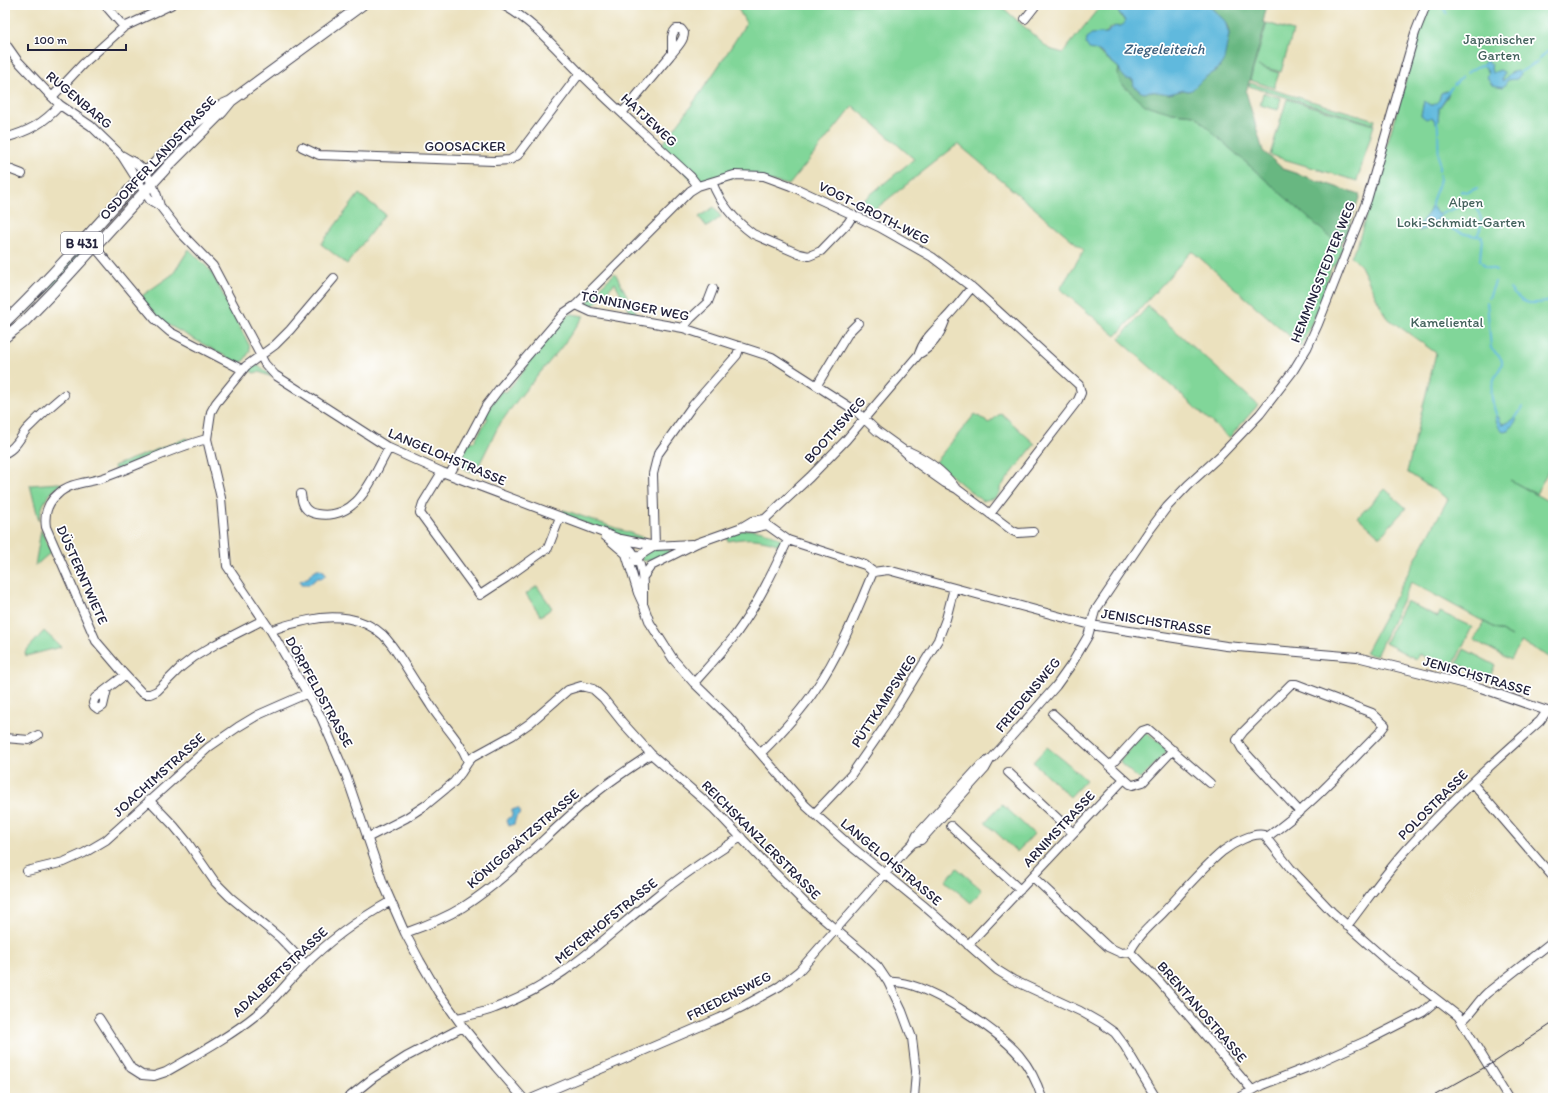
<svg xmlns="http://www.w3.org/2000/svg" width="1558" height="1103" font-family="Itim,sans-serif">
<rect width="100%" height="100%" fill="#fff"/>
<filter id="ink" filterUnits="userSpaceOnUse"><feTurbulence type="fractalNoise" baseFrequency=".025" numOctaves="2"/><feDisplacementMap in="SourceGraphic" scale="8" xChannelSelector="R" yChannelSelector="G"/><feConvolveMatrix kernelMatrix="1 2 1 2 8 2 1 2 1" color-interpolation-filters="sRGB"/></filter>
<filter id="wash" filterUnits="userSpaceOnUse"><feTurbulence type="fractalNoise" baseFrequency=".012" numOctaves="4" result="noise"/><feDisplacementMap in="SourceGraphic" scale="16" xChannelSelector="R" yChannelSelector="G"/><feGaussianBlur stdDeviation="0.9" result="paint"/><feColorMatrix in="noise" values="0 0 0 0 0 0 0 0 0 0 0 0 0 0 0 0 0 1.4 0 .05"/><feComposite in="paint" operator="in"/></filter>
<g filter="url(#wash)">
<rect width="100%" height="100%" fill="#ebe1be"/>
<path fill="#81d699" stroke="#527c6a" fill-rule="evenodd" d="M736,5H1000L1049,49L1063,53L1101,5H1114L1125,22L1122,26L1112,27L1089,48L1096,50L1119,68L1118,74L1172,113L1195,115L1216,136L1343,248L1337,263L1331,268L1321,303L1301,346L1192,251L1116,336L1060,289L1084,250L958,144L869,214L855,207L914,159L853,106L789,185L741,175L698,186L660,148C691,107 720,66 746,23Z
M1431,5H1553V462L1536,494L1510,480L1553,504V659L1521,642L1511,660L1474,640L1484,622L1512,637L1411,582L1376,656L1365,653L1448,499L1407,472L1436,353L1386,317L1361,266L1351,256L1358,243L1420,32ZM1446,91L1448,96L1439,108L1438,122L1436,123L1432,117H1427L1421,115L1424,101L1430,105H1434L1439,100L1441,93Z
M1267,23L1293,31L1281,72L1258,66L1279,73L1274,88L1250,80Z
M1250,83L1375,120L1374,124L1249,86Z
M1263,93L1281,98L1278,110L1260,105Z
M1287,99L1374,125L1357,181L1270,155Z
M359,194L385,214L347,264L321,244Z
M128,199L100,230L87,249L39,302L13,324L30,307L44,288Z
M714,207L721,217L707,227L699,217Z
M189,249L211,271L249,345L250,351L243,362H238L232,360L163,322L142,300L143,295L173,274Z
M615,273L638,316L632,315L615,283L591,308C587,305 588,301 589,298Z
M1148,306L1258,405L1229,438L1119,339Z
M572,314L584,316L560,349L518,399L499,425L475,473L462,468L466,459L462,457L469,441L474,442L488,418L483,416L501,391L506,392L528,366L523,364L566,316Z
M255,365L261,367L272,377L259,372L253,373L249,368Z
M1001,413L1035,444L1000,488V492L995,498L982,501L935,462L975,414L989,423Z
M187,438L188,442L115,470L114,466Z
M59,483L62,484C48,493 41,504 39,521L30,485Z
M1385,489L1406,508L1380,537L1358,517Z
M564,510L647,539L645,540L626,538L562,515Z
M41,530L51,552L35,566Z
M743,530C760,529 768,531 782,540V546C761,538 749,537 728,541L726,536Z
M668,549L669,554L654,560L642,561L641,557L651,550Z
M537,586L552,608L541,616L526,594Z
M1406,601L1438,617L1440,612L1472,627L1451,670L1419,654L1416,659L1385,643Z
M44,631L61,647L26,656L25,652Z
M1464,649L1495,665L1489,679L1457,663Z
M1145,732L1167,749V751L1141,779H1139L1121,764L1120,760Z
M1047,747L1066,762L1086,780L1070,797L1033,762Z
M1002,804L1034,834L1017,852L985,822Z
M957,868L982,890L971,903L945,881Z"/>
<path fill="#68b781" stroke="#456c5e" d="M1208,5H1267L1263,22L1266,23L1246,92L1263,151L1283,169L1360,195L1347,233L1340,246L1216,136L1195,115L1172,113L1145,105L1120,83L1118,74L1119,68L1120,71L1133,80L1134,86L1141,92L1145,93L1150,91L1169,94L1184,90L1188,91L1191,90L1204,78L1218,69L1223,61L1229,34L1228,27L1220,16Z"/>
<path fill="#60b9dd" stroke="#416e8c" d="M1114,5H1208L1225,21L1229,34L1224,60L1218,69L1204,78L1192,90L1188,91L1184,90L1169,94L1150,91L1145,93L1141,92L1134,86L1133,80L1126,79L1121,73L1119,68L1099,51L1089,49L1086,44L1087,38L1091,34L1107,33L1115,26L1119,27L1124,24L1125,21Z
M1486,61L1492,64L1491,68L1492,73L1500,70L1504,72L1502,81L1504,80L1510,73L1518,71L1520,75L1517,79L1508,80L1503,87L1492,85L1486,76L1489,73L1483,64Z
M1447,91L1449,93L1439,108L1438,122L1436,123L1432,117L1426,119L1421,115L1424,101L1430,105H1434L1439,100L1441,93Z
M1431,207H1433L1436,212L1440,213L1441,215L1430,227L1419,231L1418,229C1419,221 1428,217 1431,207Z
M1498,416L1502,424L1507,423L1514,418L1517,420L1509,430L1504,431C1498,429 1497,423 1495,417Z
M317,569H320L325,572V576L322,578H317L309,585H301L300,581L309,577L311,573Z
M518,808L521,812L516,817L514,824L509,826L507,821L508,819L512,816V810Z"/>
<g fill="none" stroke-linecap="round" stroke-linejoin="round">
<path stroke="#60b9dd" stroke-width="2" d="M1444,8L1446,13
M1539,59L1548,51L1553,50
M1467,73L1476,67L1485,65
M1517,74L1537,62
M1454,85L1462,77
M1447,93L1452,87
M1437,121L1438,128L1439,170
M1461,192V191L1468,192L1477,188
M1432,207C1431,196 1441,187 1440,175
M1441,214C1451,210 1464,203 1475,207C1483,218 1483,224 1477,236
M1435,221L1438,223L1446,221
M1450,228L1465,234L1482,237L1480,260L1485,266L1496,270
M1510,289C1524,307 1532,304 1553,301
M1489,298L1495,282
M1487,302L1491,348C1493,353 1502,355 1502,362C1502,367 1498,371 1496,375C1488,391 1492,402 1497,417
M1514,420L1523,407"/>
</g>
</g>
<g filter="url(#ink)">
<g fill="none" stroke-linecap="round" stroke-linejoin="round">
<defs>
<path id="minor" d="M105,5L124,27
M503,5C534,22 556,49 580,73C616,109 654,142 691,177L698,186
M1025,19L1036,5
M5,43L17,60L52,97L60,105L91,126L122,156L150,200L160,206L180,232L213,266L265,364L275,375L389,448L442,472L617,538C645,557 643,573 643,604
M52,97L83,64L124,27L171,5
M622,113L669,57C674,50 684,42 684,33L681,29H676L673,33L672,37V53
M5,138C29,131 43,124 60,105
M302,147L319,155L494,161L510,160L518,155L580,73
M123,156C127,159 133,161 137,164C149,173 157,193 160,206
M5,165L9,169L22,174
M712,182C720,203 734,220 753,234L799,254L809,256L821,251L848,223L853,215
M94,246L155,319L170,332L243,370
M334,278L290,330L275,345L246,366L216,403L211,412L207,439L221,498L227,566L271,631L321,717L346,775L383,883L405,933L420,961L438,992L463,1027L496,1067L523,1098
M576,305L591,312L683,328L772,357L856,411L877,431L902,449L918,464L945,483L957,489L1013,531L1018,533L1033,532
M683,328L691,318L708,302L713,289
M919,354C932,347 940,335 945,321
M817,385L849,332L858,323
M207,439C171,448 138,466 103,478C88,483 70,482 58,494C48,502 44,514 46,527L96,641L125,675L141,692L145,694H150L157,691L181,667L194,657L216,644L263,620
M908,451C926,459 942,470 954,486
M5,453C15,449 20,438 26,430C38,418 50,406 64,395
M442,472L423,503L420,513L480,595L506,578L548,548L560,517
M450,474L486,406L499,389L564,313L576,305L690,191L698,186L734,175L764,176L791,186L879,227L932,257L974,289L1079,385L1081,393L1078,400L990,514
M301,494C302,505 305,512 317,514C359,521 372,477 389,448
M765,519L767,525L788,540L865,565L873,572L888,570L1091,625L1226,646L1357,657L1481,688L1553,713
M765,519L810,477L846,440L919,354C924,338 935,330 945,319C955,309 963,298 972,287
M742,527L753,528L767,525
M605,536L626,554L638,593L643,604L650,623L673,659L694,683L727,715L806,806L846,842L923,905L997,970L1013,980L1080,1011L1101,1023L1115,1033L1124,1045L1156,1098
M621,539L655,546L692,544
M655,546L653,474L658,454L693,405L737,355L740,346
M635,561L642,554L655,546
M643,577L651,566L697,543L742,527L752,521L765,519
M271,631C282,625 296,623 309,620C334,614 363,617 383,635C391,643 397,653 403,662C412,677 422,692 431,706C443,725 461,741 468,762
M694,683C708,667 723,651 736,634C757,605 773,572 788,540
M107,689L103,706L98,709L94,706L93,703L95,698L125,675
M1053,714L1130,784L1133,785L1143,782L1173,750
M5,738L29,740L38,735
M761,753C780,734 800,713 815,690C840,654 856,613 873,572
M1110,766L1142,731L1148,729L1210,783
M1008,772L1073,833
M1472,783L1553,877
M149,800L174,826L188,843L215,882L230,897L280,938L305,964
M814,814L851,775L885,726L938,640L946,619L954,588
M951,826L1020,890
M1267,837C1309,808 1343,769 1379,733L1385,725L1372,713L1296,684H1291L1243,732L1237,740L1242,749L1300,812
M367,838L406,818L426,805L454,782L461,773L468,762L473,757L513,735L530,723L568,690L581,686L593,689L603,698L622,722L651,754L714,809L765,863L808,906L861,951L878,967L888,982L902,1011L912,1038L916,1071L914,1098
M913,843L917,835L981,765L992,758L1011,737L1056,686L1071,665L1088,636L1095,611L1149,531L1167,507L1188,485L1221,455L1260,414L1293,371L1307,348L1318,324L1367,200L1415,33L1426,5
M27,871L64,862L84,853L106,840L209,747L238,727L258,715L308,693
M1033,877L1108,947L1121,953L1130,952
M1347,926C1367,900 1386,872 1409,847C1449,802 1495,761 1540,721L1547,711
M405,933C425,926 445,918 463,907C513,875 551,829 597,792C614,778 633,766 651,754
M968,945L1124,779
M1130,952C1136,938 1150,926 1161,915C1181,894 1200,870 1223,851C1232,844 1253,832 1264,835L1291,869L1332,912L1386,960L1458,1016L1508,1098
M1130,952L1159,981L1252,1090
M888,982C923,979 997,1029 1019,1055C1030,1068 1037,1082 1042,1098
M99,1018L131,1068L142,1075L154,1076L166,1072C197,1054 229,1037 256,1015C274,1001 287,982 303,967C328,941 359,919 391,901
M457,1018C470,1015 483,1013 495,1008C560,984 602,940 654,898C681,876 711,856 741,837
M1462,1021C1472,1013 1478,1001 1487,993L1553,941
M348,1098L373,1078L406,1057L463,1027
M533,1098L720,1018L742,1007L780,986L799,971L904,852L913,843L921,840L985,769L990,760
M1239,1098L1262,1085L1306,1068L1368,1040L1423,1012L1437,1000"/>
<path id="major" d="M5,322C61,269 109,209 163,155C183,135 203,112 229,102
M5,337L23,323L54,291L169,165L222,112L231,101L362,5"/>
</defs>
<use href="#minor" stroke="#403f4f" stroke-width="10"/>
<use href="#major" stroke="#403f4f" stroke-width="12"/>
<use href="#minor" stroke="#fff" stroke-width="8"/>
<use href="#major" stroke="#fff" stroke-width="10"/>
<path stroke="#22223b" stroke-width="1" d="M1430,1098L1496,1061L1553,1023"/>
</g>
</g>
<g text-anchor="middle" dominant-baseline="central" stroke-width="3.5" stroke-linejoin="round" paint-order="stroke">
<rect fill="#fff" stroke="#646476" stroke-width="1" x="61" y="232" width="42" height="22" rx="3"/>
<g font-size="13" font-weight="bold" fill="#22223b">
<text x="82" y="243">B 431</text>
</g>
<g font-size="14" fill="#43615c" stroke="#fff">
<text x="1499" y="39">Japanischer<tspan x="1499" dy="16">Garten</tspan></text>
<text x="1466" y="202">Alpen</text>
<text x="1461" y="222">Loki-Schmidt-Garten</text>
<text x="1447" y="322">Kameliental</text>
</g>
<g font-size="14" fill="#22223b" stroke="#fff">
<text transform="translate(79 100) rotate(40)">RUGENBARG</text>
<text transform="translate(649 120) rotate(43)">HATJEWEG</text>
<text x="465" y="146">GOOSACKER</text>
<text transform="translate(158 158) rotate(-47)">OSDORFER LANDSTRASSE</text>
<text transform="translate(874 213) rotate(27)">VOGT-GROTH-WEG</text>
<text transform="translate(1323 272) rotate(-68)">HEMMINGSTEDTER WEG</text>
<text transform="translate(635 306) rotate(11)">TÖNNINGER WEG</text>
<text transform="translate(835 430) rotate(-48)">BOOTHSWEG</text>
<text transform="translate(447 457) rotate(23)">LANGELOHSTRASSE</text>
<text transform="translate(82 575) rotate(66)">DÜSTERNTWIETE</text>
<text transform="translate(1156 622) rotate(9)">JENISCHSTRASSE</text>
<text transform="translate(1477 676) rotate(16)">JENISCHSTRASSE</text>
<text transform="translate(319 692) rotate(61)">DÖRPFELDSTRASSE</text>
<text transform="translate(1028 695) rotate(-50)">FRIEDENSWEG</text>
<text transform="translate(884 701) rotate(-57)">PÜTTKAMPSWEG</text>
<text transform="translate(159 775) rotate(-42)">JOACHIMSTRASSE</text>
<text transform="translate(1433 805) rotate(-45)">POLOSTRASSE</text>
<text transform="translate(1059 829) rotate(-47)">ARNIMSTRASSE</text>
<text transform="translate(523 839) rotate(-41)">KÖNIGGRÄTZSTRASSE</text>
<text transform="translate(761 840) rotate(45)">REICHSKANZLERSTRASSE</text>
<text transform="translate(891 862) rotate(40)">LANGELOHSTRASSE</text>
<text transform="translate(606 921) rotate(-39)">MEYERHOFSTRASSE</text>
<text transform="translate(280 972) rotate(-43)">ADALBERTSTRASSE</text>
<text transform="translate(729 996) rotate(-27)">FRIEDENSWEG</text>
<text transform="translate(1202 1012) rotate(49)">BRENTANOSTRASSE</text>
</g>
<g font-size="15" font-style="italic" fill="#3b5e7c" stroke="#fff">
<text x="1164" y="49">Ziegeleiteich</text>
</g>
</g>
<rect width="1558" height="1103" fill="none" stroke="#fff" stroke-width="20"/>
<path d="M28 44v6h98v-6" fill="none" stroke="#22223b" stroke-width="2"/>
<text x="34" y="44" font-size="12" fill="#22223b" stroke="#ffffff" stroke-width="3" paint-order="stroke">100 m</text>
</svg>
